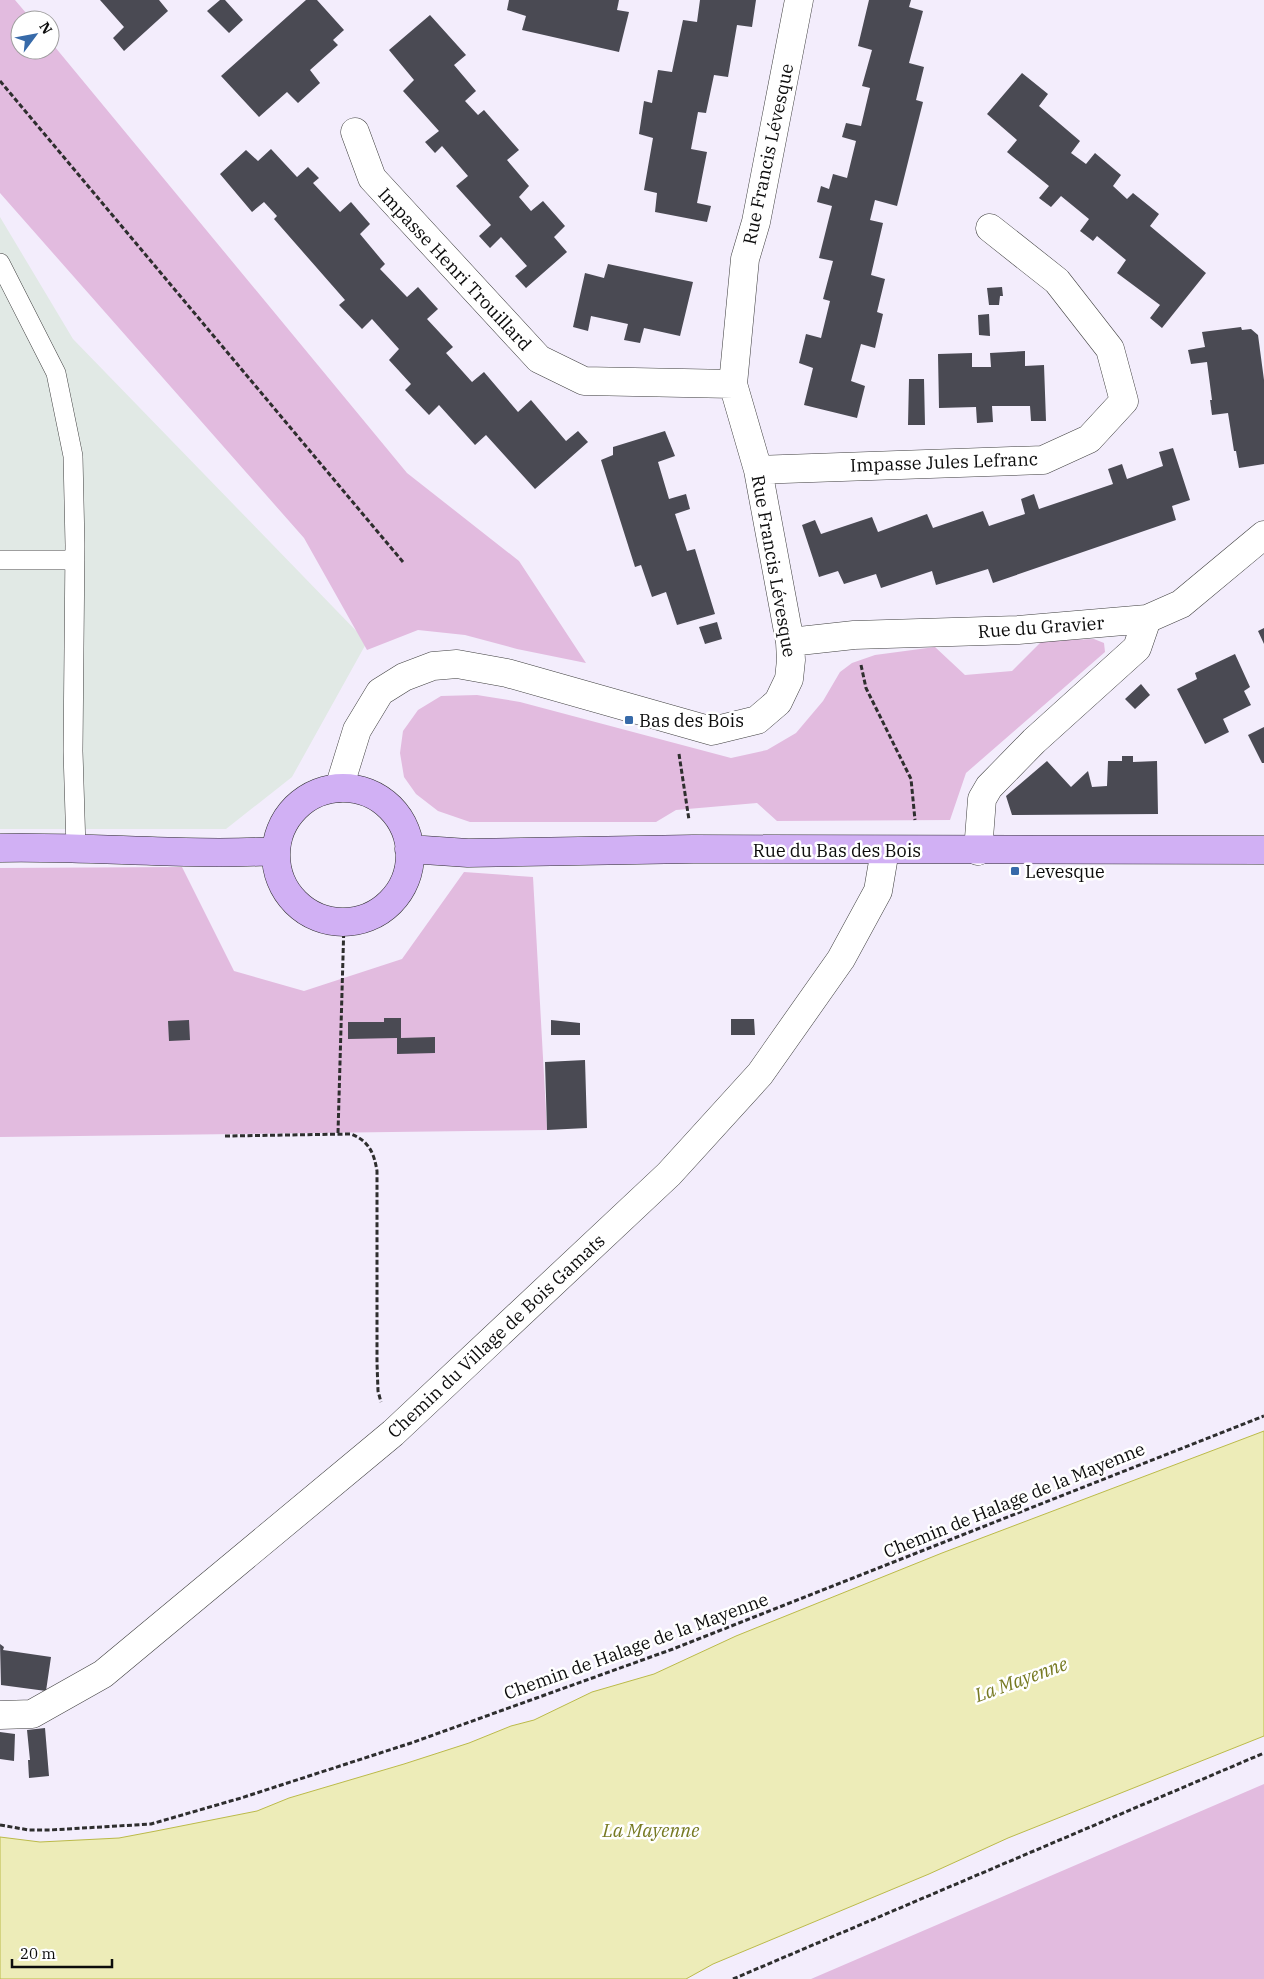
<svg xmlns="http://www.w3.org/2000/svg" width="1264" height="1979" font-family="'IBM Plex Serif',serif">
<rect width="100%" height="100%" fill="#f3edfc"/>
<path fill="#e1e9e5" d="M0,217L73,339L367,642L292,777L226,829H0Z"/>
<path fill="#e2bbdf" d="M0,0H15L32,20H20V50H50V41L407,473L519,561L586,663L517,649L465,635L418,630L367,650L304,538L0,193Z
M1094,639L1104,643L1105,652L966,773L950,820L777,821L757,803L676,810L656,822H470L438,811L416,794L404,777L400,753L403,731L418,710L441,696L477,695L520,702L731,758L767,750L796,733L823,701L840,672L852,663L875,655L935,647L965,675L1012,671L1042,641Z
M182,867L234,971L304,991L402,959L464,872L533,877L547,1130L0,1137V868Z
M1264,1784V1979H811Z"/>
<path fill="#edecb8" stroke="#bbba49" d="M1264,1431V1736L1008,1838L929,1874L713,1964L686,1979H0V1837L40,1842L119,1838L156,1831L257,1811L289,1798L404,1764L469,1743L511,1726L534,1720L592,1692L654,1674L736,1636L942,1553Z"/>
<path fill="#4a4a53" d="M100,0H159L168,11L124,51L113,38L124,27Z
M220,0H225L243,20L229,33L207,11Z
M306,0H317L344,30L333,40L338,45L310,70L320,83L298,103L287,92L259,117L221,76Z
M509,0H619L617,10L629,12L619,52L522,30L526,16L507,10Z
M700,0H756L752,27L737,25L728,77L714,75L706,113L698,112L691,149L707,152L697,203L711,206L707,222L655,212L657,193L644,190L653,138L639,134L644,101L652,103L658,70L672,72L683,20L697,22Z
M869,0H911L909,7L923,11L909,63L924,67L916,100L923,102L897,206L875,200L870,220L883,223L871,275L885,279L877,312L883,314L875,348L861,344L851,381L865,386L857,418L804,405L813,368L799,363L806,334L821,338L830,301L823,299L833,261L819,258L832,206L817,202L821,186L829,189L833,174L847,178L856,141L842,137L846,123L861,126L870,88L862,86L872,50L858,46Z
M430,15L466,55L454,65L476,91L465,101L478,115L484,110L519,150L507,160L529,186L519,197L531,211L543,201L565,226L554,237L567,252L526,288L515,276L527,266L501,237L490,248L479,236L491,225L456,186L468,176L442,146L435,153L425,142L439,131L403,91L414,80L389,50Z
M1022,73L1048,94L1039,106L1080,141L1071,153L1086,164L1095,153L1121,175L1113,186L1127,199L1133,193L1159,214L1150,226L1206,273L1162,328L1150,318L1160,305L1117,273L1126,260L1097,236L1093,241L1080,231L1089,219L1061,196L1051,207L1039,198L1049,186L1007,152L1017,140L987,114Z
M271,149L297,177L308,167L319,178L313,183L340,212L351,202L370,224L360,234L385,264L380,269L407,297L418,287L438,309L427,319L453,347L446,353L472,382L484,372L518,412L531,400L566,441L578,431L588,442L535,489L486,435L475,445L439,405L429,415L405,390L411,384L389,360L399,349L372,319L362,329L339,305L345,300L274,219L277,216L264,202L252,212L220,174L246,150L258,161Z
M608,264L693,282L680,336L644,328L640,343L624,340L628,324L591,316L588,331L573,327L585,273L604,278Z
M1002,287L1003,296H1000L999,305H989L987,288Z
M989,314L990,336L979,335L978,315Z
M1241,327L1242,330L1251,329L1258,335L1264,380V464L1239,468L1236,451H1234L1228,413L1212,415L1210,400H1212L1207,362L1191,364L1188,350L1205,347L1202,332Z
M1025,351V366L1044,365L1046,421H1031L1030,406H992L993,422L977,423L976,407L939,408L938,354L972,353V367H991L990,353Z
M909,379H924L925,425H908Z
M665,431L675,456L658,462L669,499L686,494L690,509L675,514L687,551L695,549L715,614L677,625L666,592L652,597L641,565L635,567L601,460L613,455V447Z
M1173,448L1190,500L1172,506L1176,520L993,583L988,569L936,585L932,571L881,588L876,574L844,584L838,571L819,577L802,525L815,520L821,534L872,517L878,532L927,514L933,528L983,511L989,526L1025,514L1021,499L1034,494L1039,509L1113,484L1108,469L1122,464L1127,479L1163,466L1159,452Z
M717,622L722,639L705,644L699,627Z
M1264,628V644L1258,631Z
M1235,654L1250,687L1244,691L1251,705L1223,719L1229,732L1205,744L1177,689L1197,679L1195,673Z
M1141,684L1150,695L1135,709L1125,699Z
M1264,727V763H1262L1248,735Z
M1122,756H1133V762L1157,761L1158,814L1012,815L1006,796L1047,761L1071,787L1088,771L1092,787L1107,786L1108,761H1122Z
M384,1018H401V1038L435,1037V1053L397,1054V1038L348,1039V1022H384Z
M731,1019H754L755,1035H731Z
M189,1020L190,1040L169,1041L168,1021Z
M551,1020L580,1023V1035H551Z
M585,1060L587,1128L547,1130L545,1062Z
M0,1644L4,1647L3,1650L51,1657L46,1691L1,1685Z
M45,1728L49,1776L29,1778L28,1760H30L27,1730Z
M0,1732L15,1734L14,1761L0,1759Z"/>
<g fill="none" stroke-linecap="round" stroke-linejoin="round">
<defs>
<path id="lane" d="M0,263L56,373L73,456L75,545L73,751L76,848
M0,560H75"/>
<path id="street" d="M355,132L372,178L539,359L584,381L733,384
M758,470L1043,460L1089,439L1124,401L1110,349L1057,281L990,228
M790,642L854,635L1018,630L1147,619L1181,604L1264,535
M339,788L357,730L380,692L404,677L433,666L457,664L507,673L712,731L757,720L778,702L789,679L791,660L790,642L758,470L733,384L745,259L756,222L799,0
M978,851L982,799L989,787L1034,741L1137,648L1147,619
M0,1715L32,1714L103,1674L393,1433L669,1174L760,1074L841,959L878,891L885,850"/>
<path id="secondary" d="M276 855a67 67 0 1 1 134 0a67 67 0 1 1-134 0Z
M0,848C92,846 184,856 276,851
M409,849L468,853L693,849L1264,850"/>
</defs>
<use href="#lane" stroke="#3f3f3f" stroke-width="20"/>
<use href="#street" stroke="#3f3f3f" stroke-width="29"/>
<use href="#secondary" stroke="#2e2e2e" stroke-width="29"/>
<path stroke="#2e2e2e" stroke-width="3" stroke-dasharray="5 2.5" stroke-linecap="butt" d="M0,81L403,562
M861,665L866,688L911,779L915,820
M679,754L689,820
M338,1133L344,922
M225,1136L351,1134C369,1141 374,1153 377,1171V1363L378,1391L381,1402
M0,1825L29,1830H50L151,1824L241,1798L411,1743L673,1649L1264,1416
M733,1979L1264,1753"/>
<use href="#lane" stroke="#fff" stroke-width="19"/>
<use href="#street" stroke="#fff" stroke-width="28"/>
<use href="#secondary" stroke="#d1b0f4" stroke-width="28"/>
</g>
<g fill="#376aa9" stroke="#fff" stroke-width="2">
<rect x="624" y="715" width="10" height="10" rx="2.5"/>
<rect x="1010" y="866" width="10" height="10" rx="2.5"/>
</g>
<g text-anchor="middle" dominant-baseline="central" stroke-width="5" stroke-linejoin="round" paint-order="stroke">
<g font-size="18" fill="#0c0c0c" stroke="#fff">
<text transform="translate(768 154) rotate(-78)">Rue Francis Lévesque</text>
<text transform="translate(455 269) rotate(47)">Impasse Henri Trouillard</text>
<text transform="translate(944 462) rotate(-2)">Impasse Jules Lefranc</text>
<text transform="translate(774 566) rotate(80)">Rue Francis Lévesque</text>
<text transform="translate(1041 627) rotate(-4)">Rue du Gravier</text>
<text x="837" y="850">Rue du Bas des Bois</text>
<text transform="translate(496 1336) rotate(-43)">Chemin du Village de Bois Gamats</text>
<text transform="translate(1014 1500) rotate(-22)">Chemin de Halage de la Mayenne</text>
<text transform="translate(636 1646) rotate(-20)">Chemin de Halage de la Mayenne</text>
</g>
<g font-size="18" fill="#0c0c0c" stroke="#fff" text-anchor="start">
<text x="639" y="720">Bas des Bois</text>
<text x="1025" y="871">Levesque</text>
</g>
<g font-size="19" font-style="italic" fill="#777a23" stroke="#fff">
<text transform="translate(1021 1679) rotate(-20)">La Mayenne</text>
<text x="651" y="1830">La Mayenne</text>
</g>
</g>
<g transform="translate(35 35) rotate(58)"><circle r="24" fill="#ffffff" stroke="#9e9e9e"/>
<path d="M0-4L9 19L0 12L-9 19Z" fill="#376aa9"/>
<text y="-8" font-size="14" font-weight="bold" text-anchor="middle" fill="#0c0c0c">N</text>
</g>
<path d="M12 1959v8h100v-8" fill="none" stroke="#0c0c0c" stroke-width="2.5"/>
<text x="20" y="1959" font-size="15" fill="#0c0c0c" stroke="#ffffff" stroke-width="4" paint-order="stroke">20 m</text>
</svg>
